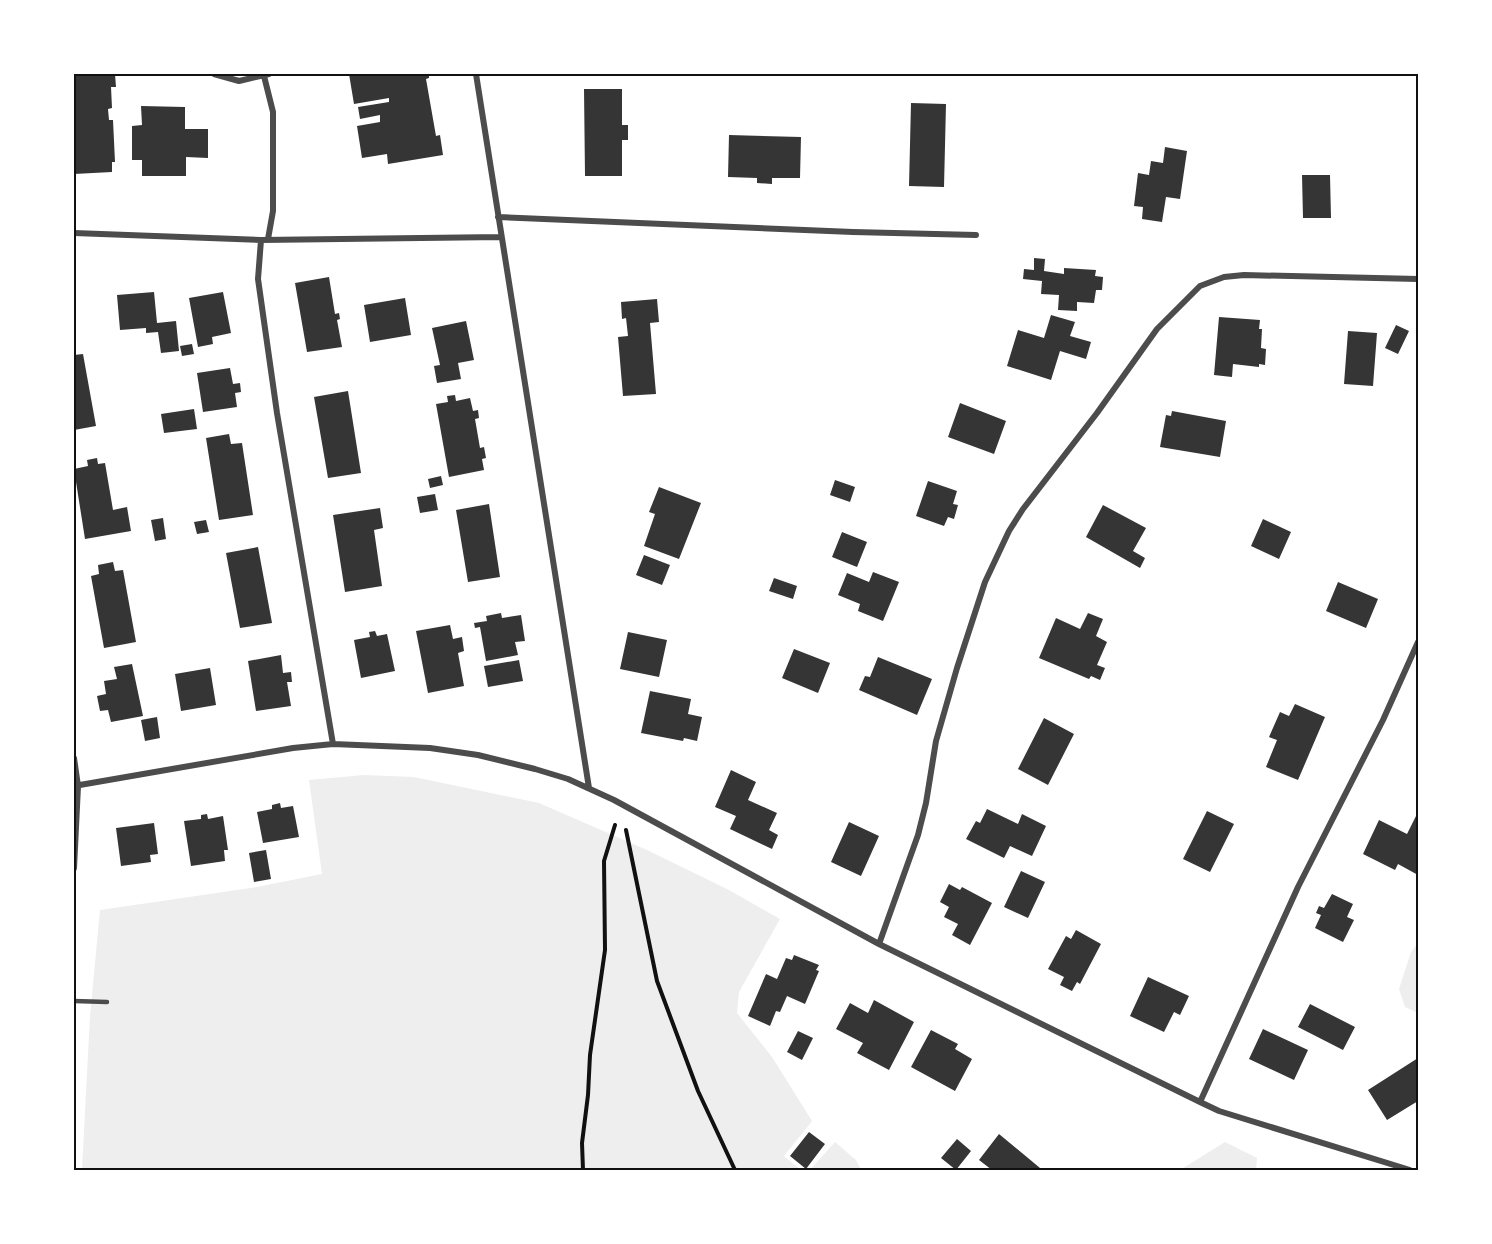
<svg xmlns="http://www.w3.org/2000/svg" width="1492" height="1244" font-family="'Roboto Condensed',sans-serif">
<rect width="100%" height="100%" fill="#fff"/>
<path fill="#eee" d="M364,775L414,777L539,803L647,850L729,890L780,919L739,992L737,1013L772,1057L812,1121L784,1156L801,1170H82L90,1016L100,910L257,887L322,874L309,780Z
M1418,943V1013L1405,1007L1399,989L1411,952Z
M835,1142L856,1160L861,1170H810Z
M1225,1142L1257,1158L1256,1170H1180Z"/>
<path fill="#353535" d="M74,74H115L116,87H111L112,108L108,109L109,120H113L115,162H112V172L74,174Z
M349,74H429V78L426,79L436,136L440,135L443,155L388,164L387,154L362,158L357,126L380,122V115L360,119L358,107L389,102V98L354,104Z
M584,89H622V125H628V140H622V176H585Z
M911,103L946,104L944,187L909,186Z
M141,106L185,107V129H208V158L186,157V176H142V160H132V126L142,125Z
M729,135L801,137L800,178H772V184L757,183V178L728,177Z
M1165,147L1187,151L1180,199L1166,197L1162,222L1142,219L1143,207L1134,206L1138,173L1149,175L1151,161L1163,163Z
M1302,175H1330L1331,218H1303Z
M1034,258L1045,259L1044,271L1064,274V268L1096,270L1095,276L1103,277L1102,290H1096L1094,303L1077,302V311L1058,310L1059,295L1041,294L1042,281L1023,279L1024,269L1034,270Z
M329,277L335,314L339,313L340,319L337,320L342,347L307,352L295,283Z
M154,292L157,323L176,321L179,351L161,353L158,332L146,333V328L120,330L117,295Z
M223,292L231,333L212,337L213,344L198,347L189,298Z
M405,298L411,335L370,342L364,305Z
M657,299L659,322L650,323L656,394L623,396L618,337L628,336L626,318L622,319L621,302Z
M1051,315L1075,322L1070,336L1091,342L1086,359L1060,351L1051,380L1007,366L1018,330L1044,338Z
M1219,317L1260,320L1259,329H1262L1261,348L1266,349L1265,365L1259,364V367L1233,364L1232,377L1214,375Z
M466,321L474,360L458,363L461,379L437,383L434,366L440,365L432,328Z
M1396,325L1409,331L1398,354L1385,348Z
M1348,331L1377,333L1373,386L1344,384Z
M192,344L194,354L182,356L180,346Z
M83,354L96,426L74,430V355Z
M230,368L233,384L240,383L241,392L235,393L237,407L203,412L197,373Z
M348,391L361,473L328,478L314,397Z
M455,395L456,401L470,398L473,411L478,410L479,418L475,419L480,448L484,447L486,458L482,459L484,470L449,477L436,404L448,402L447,396Z
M960,403L1006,421L994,454L948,437Z
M194,409L197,429L164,433L161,414Z
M1172,411L1226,421L1220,457L1160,447L1166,415L1171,416Z
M229,434L231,444L242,443L253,515L219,520L206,438Z
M97,458L98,464L105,463L113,510L127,507L131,531L85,539L74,469L88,466L87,460Z
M441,476L443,485L430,488L428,479Z
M835,480L855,487L850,502L830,495Z
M928,481L957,491L953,504L958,505L954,519L948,517L944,526L916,516Z
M659,487L701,503L679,559L644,546L655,514L649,512Z
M435,494L438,510L420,513L417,497Z
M489,504L500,577L468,582L456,510Z
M1103,505L1146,528L1133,551L1145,558L1140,568L1086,537Z
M380,508L383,528L374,530L382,586L345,592L333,515Z
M163,518L166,539L155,541L151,520Z
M1263,519L1291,532L1279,559L1251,546Z
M206,520L209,532L197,534L194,522Z
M842,532L867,542L857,567L832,557Z
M258,547L272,623L240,628L226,553Z
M644,555L670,565L662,585L636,575Z
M113,562L115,571L123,570L136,642L104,648L91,576L99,574L98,565Z
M873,572L899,582L883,621L858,611L860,604L838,595L847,573L869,582Z
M774,578L797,586L793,599L769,591Z
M1338,582L1378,599L1366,628L1326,611Z
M501,613L502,618L521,615L525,641L515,642L518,655L486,661L480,627L475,628L474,623L487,621L486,616Z
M1088,613L1103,619L1096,636L1107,642L1097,665L1105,668L1100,680L1091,676L1089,679L1039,658L1056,618L1080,629Z
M450,625L453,639L462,637L464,651L458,653L464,686L428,693L416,631Z
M375,631L377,636L387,634L395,671L361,678L354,640L370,637L369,632Z
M628,632L667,640L659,677L620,669Z
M794,649L830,663L818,693L782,678Z
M281,655L283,673L291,672L292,682H287L291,706L256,711L248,661Z
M878,657L932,679L917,715L859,690L865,676L870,677Z
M519,660L523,681L488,687L484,666Z
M132,664L143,716L111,722L108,710L100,711L97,696L106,694L104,681L117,679L114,667Z
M210,668L216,705L181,711L175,674Z
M650,691L691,699L688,714L702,717L697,741L684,738L683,741L641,733Z
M1295,704L1325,717L1298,780L1266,767L1277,740L1269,737L1280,712L1289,716Z
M157,717L160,738L145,741L141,720Z
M1044,718L1074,734L1048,785L1018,769Z
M731,770L756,782L748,800L777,813L769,830L778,835L772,849L730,829L736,816L715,807Z
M280,803L281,808L293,806L299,837L263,843L257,812L272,809V805Z
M987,809L1018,824L1022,814L1046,826L1032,856L1010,846L1004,858L966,839L976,821L980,823Z
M1207,811L1234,824L1210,872L1183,859Z
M1418,812V875L1398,864L1395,870L1363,854L1379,820L1407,834Z
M207,814L208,819L223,816L228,850H224L225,861L191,866L184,821L201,819V815Z
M849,822L879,836L861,876L831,862Z
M154,823L158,854L150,855L151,862L121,866L116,828Z
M266,850L271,879L254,882L249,853Z
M1021,871L1045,882L1028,918L1004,907Z
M949,884L960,890L962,887L992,903L970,945L952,935L958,924L944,917L949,907L940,902Z
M1332,894L1353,904L1347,917L1354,920L1343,942L1315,928L1321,915L1316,913L1319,906L1324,908Z
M1076,930L1101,944L1080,984L1077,982L1072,991L1060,985L1064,977L1048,969L1066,936L1071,939Z
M794,955L819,965L816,970L819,971L805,1004L787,996L780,1012L776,1011L770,1026L748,1016L766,974L777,979L786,958L792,960Z
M1148,977L1189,996L1180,1015L1174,1012L1164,1032L1130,1016Z
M874,1000L914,1022L889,1070L857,1053L863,1043L836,1029L850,1003L868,1013Z
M1310,1004L1355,1027L1343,1050L1298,1027Z
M1263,1029L1308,1050L1294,1080L1249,1059Z
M931,1030L958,1044L955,1049L972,1059L955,1091L911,1067Z
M798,1031L813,1038L802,1060L787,1052Z
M1418,1058V1101L1387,1120L1368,1090Z
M809,1132L825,1144L806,1169L790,1156Z
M999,1134L1040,1168L1037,1170H992L979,1160Z
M957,1139L971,1151L956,1170L941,1158Z"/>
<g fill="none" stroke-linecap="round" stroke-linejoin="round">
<path stroke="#111" stroke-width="4" d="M626,830L657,981L698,1091L735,1170
M583,1170L582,1143L588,1095L590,1055L605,950L604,861L615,825"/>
<path stroke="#4c4c4c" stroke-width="4.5" d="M74,1001L107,1002"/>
<path stroke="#4c4c4c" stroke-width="6" d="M214,74L239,81L269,74
M476,74L589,788
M264,76L273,112V211L268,239
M498,217L853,232L976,235
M74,233L261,240L501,237
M261,240L258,279L277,413L333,744
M74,758L78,786L74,868
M74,786L293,748L333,744L430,748L478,755L535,769L568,779L614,800L879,944L1200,1102L1219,1111L1410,1170
M879,944L918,835L926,803L936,741L957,668L985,582L1009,531L1023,509L1097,413L1157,329L1200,286L1224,277L1244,275L1418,279
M1200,1102L1298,887L1383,720L1418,642"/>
</g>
<rect width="1492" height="1244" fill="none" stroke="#ffffff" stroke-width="150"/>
<rect x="75" y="75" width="1342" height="1094" fill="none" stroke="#111" stroke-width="2"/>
</svg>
